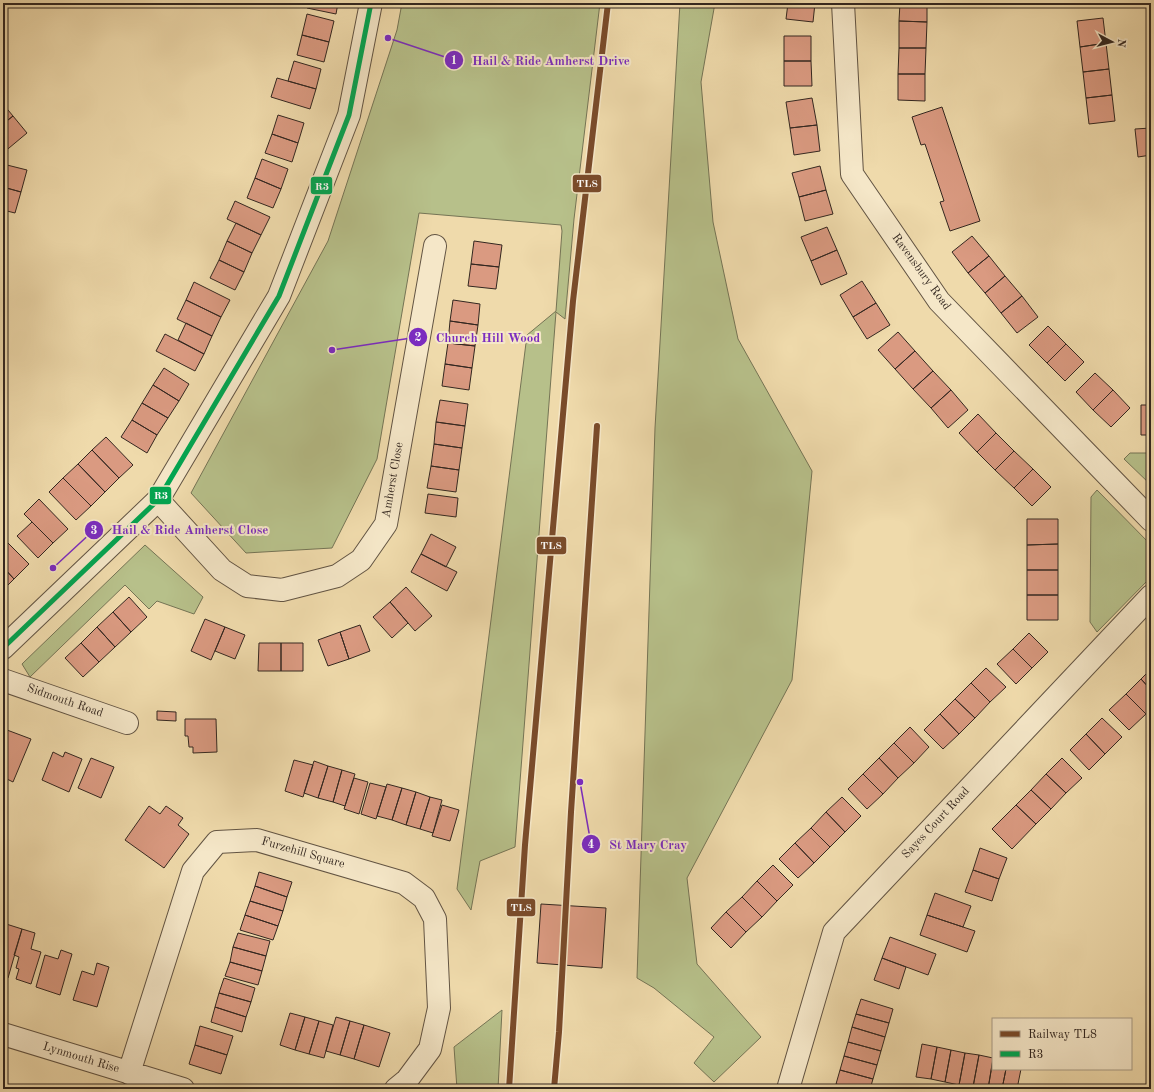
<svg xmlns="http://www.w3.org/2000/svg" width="1154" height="1092" font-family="'Old Standard TT',serif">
<rect width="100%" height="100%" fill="#efdaab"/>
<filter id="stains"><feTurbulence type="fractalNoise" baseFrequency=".005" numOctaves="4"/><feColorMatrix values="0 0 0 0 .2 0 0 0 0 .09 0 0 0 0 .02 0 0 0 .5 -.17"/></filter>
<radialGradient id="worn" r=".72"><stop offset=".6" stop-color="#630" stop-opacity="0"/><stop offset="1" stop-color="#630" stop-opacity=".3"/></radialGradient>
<path fill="#b7c08a" stroke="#757455" d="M402,3H600L574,219L565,319L556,312L515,847L480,861L471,910L457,889L527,335L556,311L562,231L561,225L419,213L377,459L332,548L246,553L191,493L328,241L397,30Z
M680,3H715L701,82L713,222L738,339L812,471L792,680L687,878L697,964L761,1037L714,1082L694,1063L714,1037L654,988L637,978L655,428Z
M1130,453H1151V485L1124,459Z
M1097,490L1151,545V577L1097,632L1090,622L1091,497Z
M145,545L203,597L194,614L157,601L149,609L125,585L30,677L22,664Z
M502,1010L498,1089H457L454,1047Z"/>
<path fill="#da9a81" stroke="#332720" d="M308,3H338L336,14L307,8Z
M788,3H815L813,22L786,19Z
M900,3H927V22L899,21Z
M307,14L334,21L329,42L302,35Z
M1103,18L1106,43L1080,47L1077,21Z
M899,21L927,22L926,48H899Z
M302,35L329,42L324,62L297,55Z
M784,36H811V61H784Z
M1106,43L1109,69L1083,72L1080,47Z
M899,48H926L925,74H898Z
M294,61L321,69L316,89L288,81Z
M784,61H811L812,86H784Z
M1109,69L1112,95L1086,98L1083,72Z
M898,74H925V101L898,100Z
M277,78L316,89L310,109L271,97Z
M1112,95L1115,121L1089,124L1086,98Z
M812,98L817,125L790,128L786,102Z
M3,104L13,116L3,124Z
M942,107L980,221L950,231L940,202L944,201L925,144L921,145L912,117Z
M278,115L304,123L298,143L272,134Z
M13,116L27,133L3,153V124Z
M817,125L820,151L794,155L790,128Z
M1151,128V155L1138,157L1135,129Z
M272,134L298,143L292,162L265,153Z
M262,159L288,169L281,189L255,178Z
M3,164L27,170L21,192L3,187Z
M820,166L826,190L799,197L792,173Z
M255,178L281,189L273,208L247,198Z
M3,187L21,192L15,213L3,210Z
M826,190L833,214L805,221L799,197Z
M235,201L270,217L261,235L227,219Z
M236,223L261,235L252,253L227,241Z
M827,227L837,250L811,261L801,237Z
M972,236L989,256L968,273L952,252Z
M227,241L252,253L244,272L219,260Z
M474,241L502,245L499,267L471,264Z
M837,250L847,274L821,285L811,261Z
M989,256L1005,276L985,293L968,273Z
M219,260L244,272L235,290L210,278Z
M471,264L499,267L496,289L468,286Z
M1005,276L1022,296L1001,313L985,293Z
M862,281L876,303L853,317L840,295Z
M194,282L230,300L221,317L186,300Z
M1022,296L1038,317L1017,333L1001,313Z
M186,300L221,317L212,336L177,319Z
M453,300L480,304L478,325L450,321Z
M876,303L890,325L867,339L853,317Z
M450,321L478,325L475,346L448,343Z
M186,323L212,336L204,354L178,340Z
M1048,326L1066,344L1047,363L1029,345Z
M898,332L915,351L895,369L878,350Z
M165,334L204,354L195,371L156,351Z
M448,343L475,346L472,368L445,364Z
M1066,344L1084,362L1065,381L1047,363Z
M915,351L933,371L913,389L895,369Z
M445,364L472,368L469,390L442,386Z
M164,368L189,384L179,401L153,385Z
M933,371L951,390L931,408L913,389Z
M1095,373L1113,390L1093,410L1076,392Z
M153,385L179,401L168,418L142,403Z
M951,390L968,410L948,428L931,408Z
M1113,390L1130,408L1111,427L1093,410Z
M440,400L468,404L465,426L436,422Z
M142,403L168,418L157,435L132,420Z
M1141,405H1151V435H1141Z
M978,414L996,433L977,452L959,433Z
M132,420L157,435L147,453L121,437Z
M436,422L465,426L462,448L434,444Z
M996,433L1014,451L995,470L977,452Z
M106,437L133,465L119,478L92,450Z
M434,444L462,448L459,470L431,466Z
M92,450L119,478L105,492L78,464Z
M1014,451L1033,469L1014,488L995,470Z
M78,464L105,492L91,506L63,478Z
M431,466L459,470L456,492L427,488Z
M1033,469L1051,487L1032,506L1014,488Z
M63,478L91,506L76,520L49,492Z
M428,494L458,498L456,517L425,513Z
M39,499L68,529L53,543L24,514Z
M1027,519H1058V544L1027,545Z
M32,522L53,543L38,558L17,536Z
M431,534L456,547L446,567L421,554Z
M3,538L29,564L14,579L3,567Z
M1058,544V570H1027V545Z
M421,554L457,572L447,591L411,572Z
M3,567L14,579L3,590Z
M1027,570H1058V595H1027Z
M406,587L432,616L415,631L390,602Z
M1027,595H1058V620H1027Z
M129,597L147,617L131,632L113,612Z
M390,602L408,623L392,638L373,617Z
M113,612L131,632L115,647L97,627Z
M205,619L225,627L211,660L191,651Z
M360,625L370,651L349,659L340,632Z
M97,627L115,647L99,662L81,643Z
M225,627L245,635L235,659L215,651Z
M340,632L349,659L328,666L318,640Z
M1029,633L1048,652L1032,668L1013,649Z
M81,643L99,662L83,677L65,658Z
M259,643H281V671H258Z
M281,643H303V671H281Z
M1013,649L1032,668L1016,684L997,664Z
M986,668L1006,687L990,702L971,683Z
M1151,669V690L1141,679Z
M1141,679L1151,690V708L1146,714L1126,694Z
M971,683L990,702L975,718L955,699Z
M1126,694L1146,714L1129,730L1109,710Z
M955,699L975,718L959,734L940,714Z
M157,711L176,712V721L157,720Z
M940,714L959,734L943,749L924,730Z
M1102,718L1122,737L1105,754L1086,734Z
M185,719H216L217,752L193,753V747H189L188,736H185Z
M910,727L929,747L914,763L894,743Z
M7,730L31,739L13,782L3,777V740Z
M1086,734L1105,754L1089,770L1070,750Z
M894,743L914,763L898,778L879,758Z
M53,752L63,757L65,752L82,759L69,792L42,780Z
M91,758L114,767L101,798L78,788Z
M879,758L898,778L883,794L863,774Z
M1062,758L1082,778L1066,793L1046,774Z
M294,760L313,765L303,797L285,791Z
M314,761L328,766L318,798L304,793Z
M328,766L342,770L333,802L318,798Z
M342,770L355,774L345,806L333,802Z
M863,774L883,794L867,809L848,789Z
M1046,774L1066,793L1051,809L1031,790Z
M354,778L368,782L359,814L344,809Z
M370,783L386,787L376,819L361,814Z
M387,784L402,788L392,820L377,816Z
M402,788L416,792L406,825L392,820Z
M1031,790L1051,809L1036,824L1016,805Z
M416,792L430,797L420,829L406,825Z
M430,797L442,800L433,833L420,829Z
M842,797L861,816L845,832L826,812Z
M442,805L459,810L450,841L432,836Z
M1016,805L1036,824L1012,849L992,829Z
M149,806L160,814L166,806L183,818L178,825L189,834L164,868L125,840Z
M826,812L845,832L830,847L811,828Z
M811,828L830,847L814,863L795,843Z
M795,843L814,863L798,878L779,859Z
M980,848L1007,858L999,879L973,870Z
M773,865L793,885L777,901L757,881Z
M973,870L999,879L992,901L965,892Z
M259,872L292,882L287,897L255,886Z
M757,881L777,901L762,917L742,897Z
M255,886L287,897L283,911L250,901Z
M935,893L971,906L963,927L927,915Z
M742,897L762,917L746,932L726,912Z
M250,901L283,911L278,926L245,915Z
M541,904L606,908L602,968L537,963Z
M726,912L746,932L731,948L711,928Z
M245,915L278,926L273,940L240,930Z
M927,915L975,931L967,952L920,935Z
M3,923L22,929L8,978L3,977Z
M22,929L35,933L31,949L41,952L31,984L16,979L19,969L16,968L19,957L14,955Z
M238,933L270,941L266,956L233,947Z
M890,937L936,954L928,975L882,958Z
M233,947L266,956L262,971L230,962Z
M61,950L72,954L60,995L36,987L45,955L58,959Z
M882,958L906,967L899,989L874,980Z
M230,962L262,971L258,985L225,976Z
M97,963L109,967L97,1007L73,1000L82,971L94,975Z
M224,978L255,988L251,1002L219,993Z
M219,993L251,1002L246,1017L215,1007Z
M861,999L893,1009L889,1023L856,1014Z
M215,1007L246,1017L242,1032L211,1022Z
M290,1013L305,1017L295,1050L280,1045Z
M856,1014L889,1023L885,1037L852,1027Z
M305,1017L319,1021L309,1054L295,1050Z
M336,1017L350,1021L340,1055L326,1051Z
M319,1021L333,1025L324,1058L309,1054Z
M350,1021L364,1025L354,1059L340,1055Z
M364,1025L390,1033L379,1067L354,1059Z
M200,1026L233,1036L227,1055L195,1045Z
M852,1027L885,1037L881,1051L848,1042Z
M848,1042L881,1051L877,1065L844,1056Z
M922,1044L937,1047L931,1079L916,1077Z
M195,1045L227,1055L221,1074L189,1064Z
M937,1047L951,1050L945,1082L931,1079Z
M951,1050L965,1053L959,1085L945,1082Z
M965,1053L979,1055L973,1087L959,1085Z
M979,1055L993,1058L988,1089L973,1087Z
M844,1056L877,1065L873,1079L840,1070Z
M993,1060V1069H1006L1002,1089H988Z
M1006,1069H1021L1017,1089H1002Z
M840,1070L873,1079L870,1089H853L836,1084Z
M836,1084L853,1089H834Z
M4,1085L16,1088L17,1085L29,1088L3,1089Z
M1070,1085L1146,1089H1069Z"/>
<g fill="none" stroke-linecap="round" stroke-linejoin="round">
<defs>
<path id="street" d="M843,3L852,174L939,301L1151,520
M158,500L222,570L247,586L282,590L337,576L361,560L386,524L435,246
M3,648L158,500L279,296L349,115L371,3
M3,680L127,723
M3,1034L183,1089
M129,1073L193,871L217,842L257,840L404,883L424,898L435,919L439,1008L430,1049L407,1080L396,1089
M788,1089L834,932L1151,596"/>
</defs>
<use href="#street" stroke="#625443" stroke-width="24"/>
<use href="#street" stroke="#f5e7c8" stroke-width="22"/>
<defs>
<path id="bus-1" d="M3,648L158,500L279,296L349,115L371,3"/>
</defs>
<use href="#bus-1" stroke="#f5e7c8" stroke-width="8"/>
<use href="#bus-1" stroke="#00a651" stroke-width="5"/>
<defs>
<path id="rail-1" d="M509,1089L525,845L573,301L608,3
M554,1089L559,1032L571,812L597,426"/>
</defs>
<use href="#rail-1" stroke="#f5e7c8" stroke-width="9"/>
<use href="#rail-1" stroke="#7a4b2a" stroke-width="6"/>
</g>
<g text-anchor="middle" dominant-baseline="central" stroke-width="4" stroke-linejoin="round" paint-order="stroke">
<g font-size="12" fill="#332720" stroke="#f5e7c8">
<text transform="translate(921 272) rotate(54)">Ravensbury Road</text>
<text transform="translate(393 480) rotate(-80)">Amherst Close</text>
<text transform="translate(65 701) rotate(19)">Sidmouth Road</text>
<text transform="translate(936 823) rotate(-47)">Sayes Court Road</text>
<text transform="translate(303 853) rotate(16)">Furzehill Square</text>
<text transform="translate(81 1058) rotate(17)">Lynmouth Rise</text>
</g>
</g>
<path fill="none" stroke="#7b2cbf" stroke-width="1.5" d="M388 38L454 60M332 350L418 337M53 568L94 530M580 782L591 844"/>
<g fill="#7b2cbf" stroke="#f5e7c8" stroke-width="1.5">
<circle cx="388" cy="38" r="4"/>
<circle cx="332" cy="350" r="4"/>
<circle cx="53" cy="568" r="4"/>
<circle cx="580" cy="782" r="4"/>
<circle cx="454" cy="60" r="10"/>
<circle cx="418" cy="337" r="10"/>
<circle cx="94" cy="530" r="10"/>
<circle cx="591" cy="844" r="10"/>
</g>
<g font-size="12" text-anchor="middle" font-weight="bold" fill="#fff">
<text x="454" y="64">1</text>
<text x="418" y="341">2</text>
<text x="94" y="534">3</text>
<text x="591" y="848">4</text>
</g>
<g font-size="13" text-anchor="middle" font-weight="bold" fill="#7b2cbf" stroke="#f5e7c8" stroke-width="4" stroke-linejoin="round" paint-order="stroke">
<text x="551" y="65">Hail &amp; Ride Amherst Drive</text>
<text x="488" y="342">Church Hill Wood</text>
<text x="190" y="534">Hail &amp; Ride Amherst Close</text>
<text x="648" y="849">St Mary Cray</text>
</g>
<g stroke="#f5e7c8" stroke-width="1.5">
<rect x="572" y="174" width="30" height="19" rx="4" fill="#7a4b2a"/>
<rect x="310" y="176" width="23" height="19" rx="4" fill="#00a651"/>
<rect x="149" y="486" width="23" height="19" rx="4" fill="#00a651"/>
<rect x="536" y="536" width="31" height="19" rx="4" fill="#7a4b2a"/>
<rect x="506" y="898" width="30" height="19" rx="4" fill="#7a4b2a"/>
</g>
<g font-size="11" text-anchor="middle" font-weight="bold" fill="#fff">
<text x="587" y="187">TL8</text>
<text x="322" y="190">R3</text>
<text x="161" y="499">R3</text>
<text x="551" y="549">TL8</text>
<text x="521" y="911">TL8</text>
</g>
<rect width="1154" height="1092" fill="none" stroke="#efdaab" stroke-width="16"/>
<rect x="4" y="4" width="1146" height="1084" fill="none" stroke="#332720" stroke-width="2"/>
<rect x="8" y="8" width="1138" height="1076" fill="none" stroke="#332720"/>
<rect x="992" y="1018" width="140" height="52" fill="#f5e7c8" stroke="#a79a85"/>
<rect x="1000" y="1031" width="20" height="6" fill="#7a4b2a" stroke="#a79a85"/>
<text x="1028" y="1038" font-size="12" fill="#332720">Railway TL8</text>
<rect x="1000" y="1051" width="20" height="6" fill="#00a651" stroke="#a79a85"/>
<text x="1028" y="1058" font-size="12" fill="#332720">R3</text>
<g transform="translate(1112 42) rotate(97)" stroke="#f5e7c8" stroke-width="3" paint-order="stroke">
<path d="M0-3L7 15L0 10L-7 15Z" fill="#332720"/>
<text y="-6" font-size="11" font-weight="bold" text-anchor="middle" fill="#332720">N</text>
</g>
<rect width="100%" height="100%" filter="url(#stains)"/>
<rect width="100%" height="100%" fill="url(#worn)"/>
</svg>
